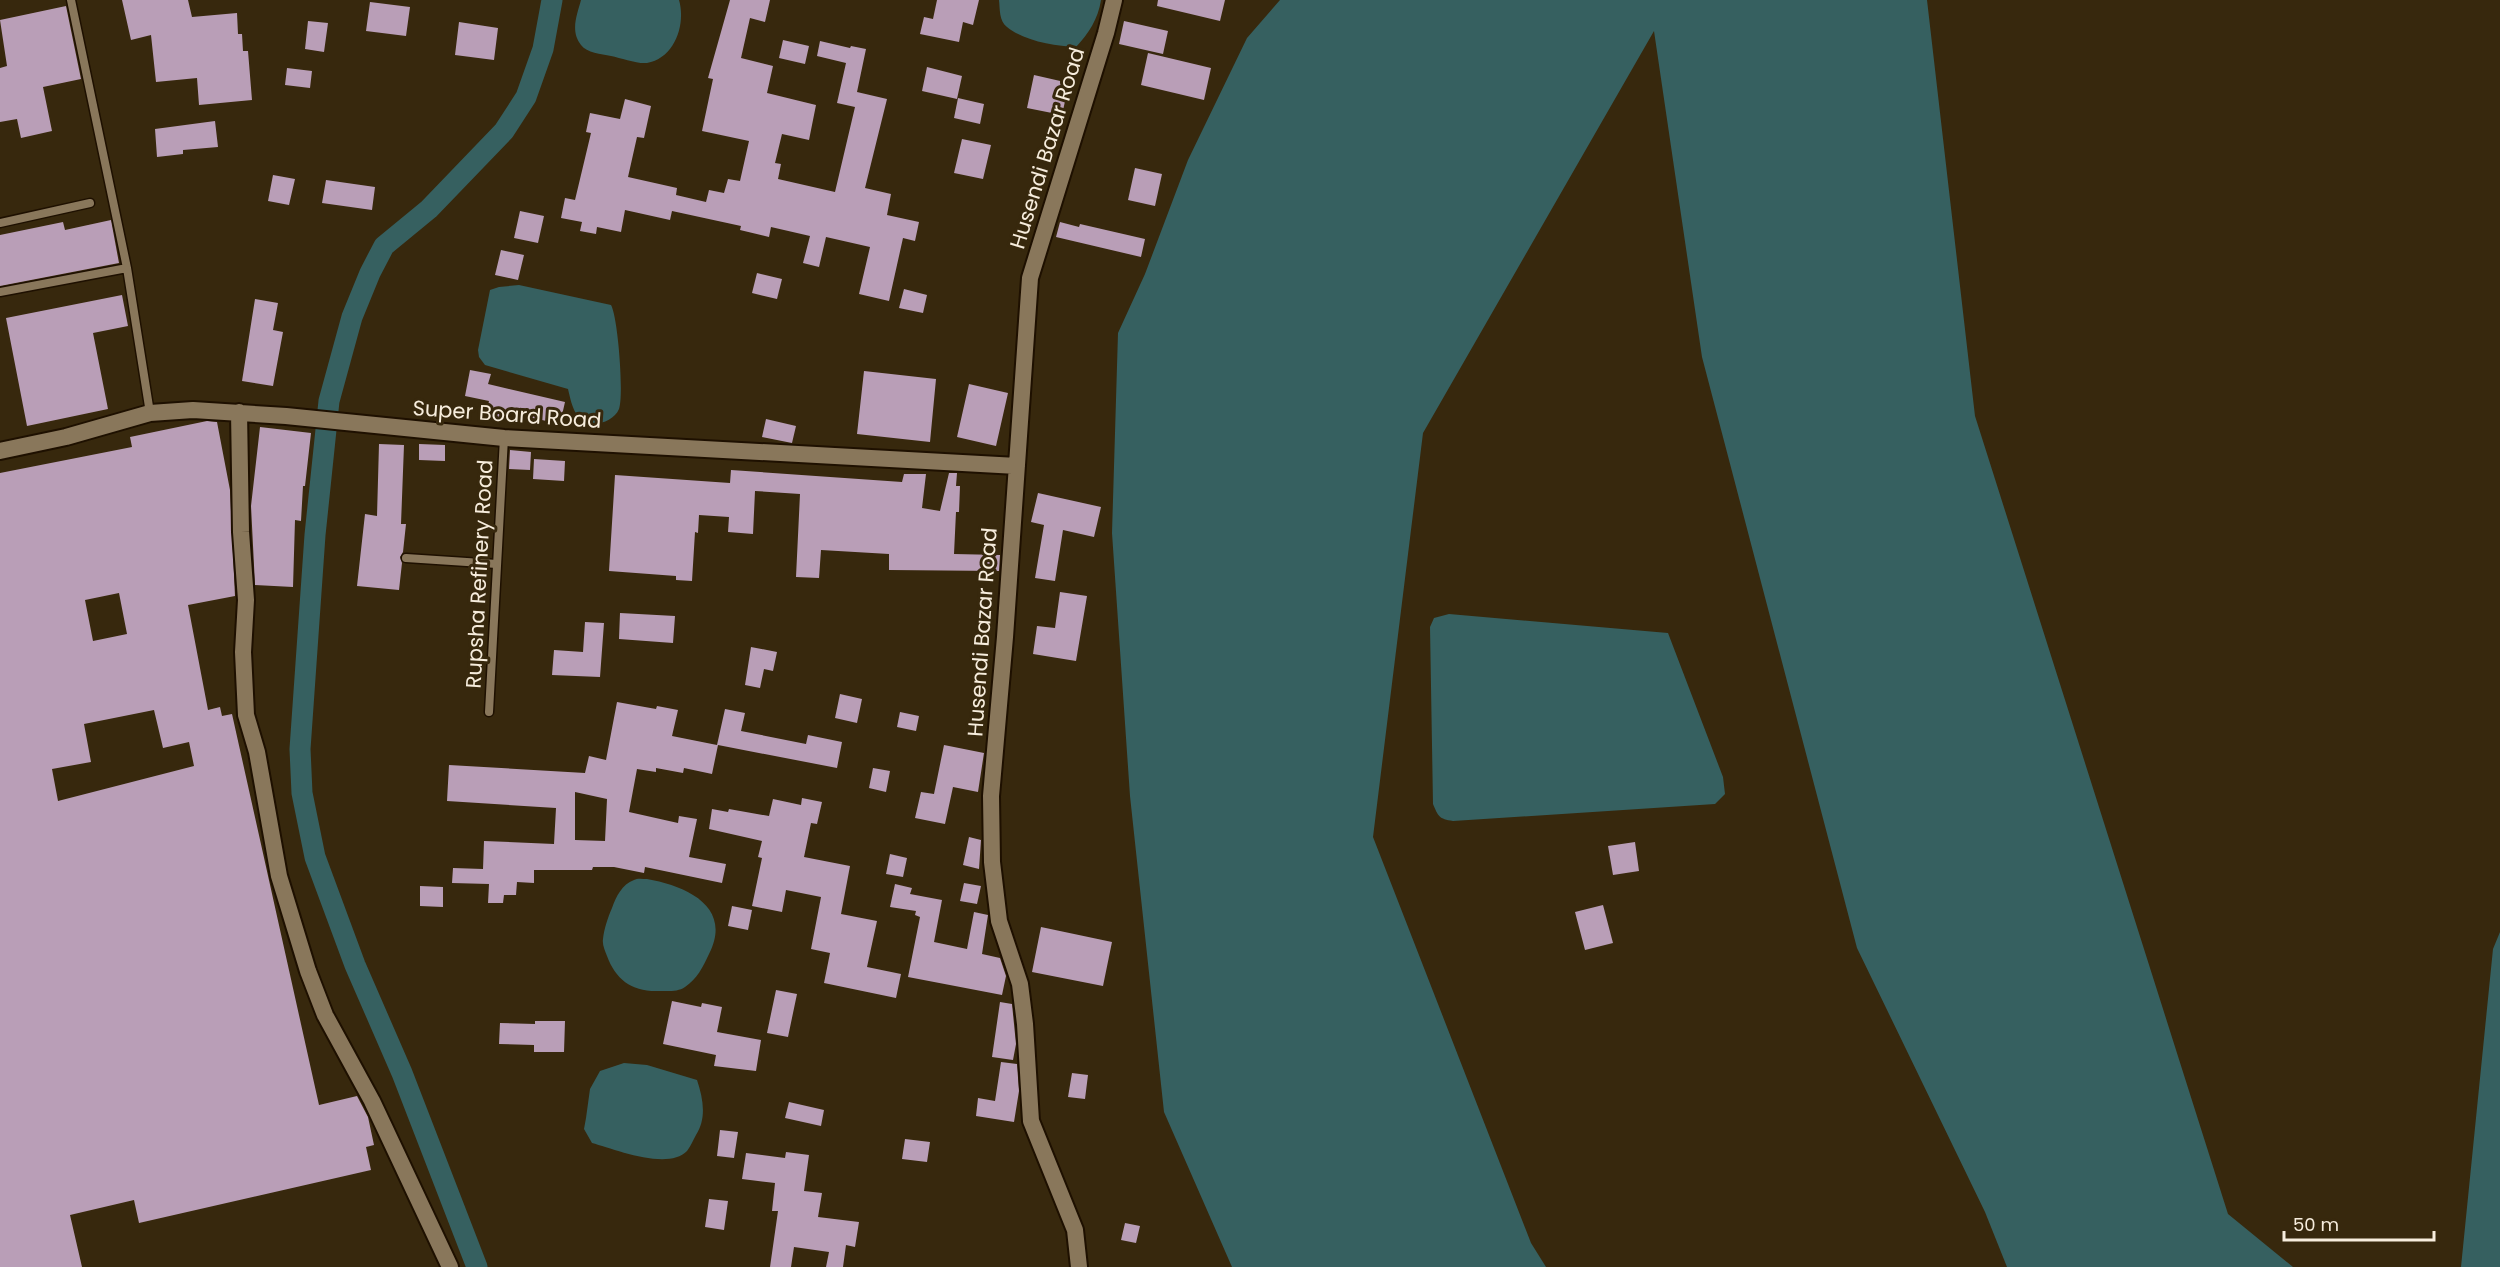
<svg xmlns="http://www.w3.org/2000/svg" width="2500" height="1267" font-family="Poppins,sans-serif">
<rect width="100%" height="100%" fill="#37280d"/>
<path fill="#366060" d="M581,0H679C686,24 675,58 647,63C637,64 621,58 611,56C601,54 587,53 581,45C570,31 577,15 581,0Z
M999,0H1101C1098,19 1089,33 1076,47C1055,46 1024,41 1007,27C999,21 1000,9 999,0Z
M1280,0H1927L1975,416L2228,1214L2293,1267H2007L1985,1212L1857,948L1702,357L1654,31L1423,433L1373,837L1531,1243L1546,1267H1232L1164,1112L1130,796L1112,533L1118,333L1145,274L1188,160L1247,38Z
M519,285L611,305C618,317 624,395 619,409C613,424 585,430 577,415C572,408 570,397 568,389L485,365L479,357L478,350L490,290L499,287Z
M1449,614L1668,633L1723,777L1725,794L1715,804L1453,821C1439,819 1438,816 1433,804L1430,627L1434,618Z
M647,879C687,886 733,907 709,954C703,967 697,979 685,987C678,992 668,991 659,991C632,992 616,980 607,956C605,951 602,944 603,939C604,929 608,917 612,908C616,897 622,884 634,880C637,878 643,879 647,879Z
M2500,932V1267H2461L2493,949Z
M624,1063L647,1065L697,1080C703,1098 707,1118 696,1135C693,1140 691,1146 687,1151C668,1171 614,1149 592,1143L584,1129L586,1118L590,1089L600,1071Z"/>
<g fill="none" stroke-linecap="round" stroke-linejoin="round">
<path stroke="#366060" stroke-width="21" d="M477,1267L402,1073L355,965L315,857L302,793L300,749L315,535L329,401L352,317L370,273L384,246L429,209L504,131L526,97L543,49L552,0"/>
</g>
<path fill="#b99eb7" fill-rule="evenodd" d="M122,0H188L192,17L237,13L238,34H242L243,51H248L252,100L199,105L197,78L156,82L151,35L131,40Z
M730,0H770L765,22L750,18L741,58L773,66L767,93L816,105L809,140L782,134L775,163L781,164L778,179L835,192L855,107L837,103L846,63L817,56L820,41L850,48L851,46L866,49L857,92L887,99L865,188L891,194L887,215L919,222L915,241L903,238L889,301L859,294L870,247L826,237L819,267L803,263L810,236L771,227L769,237L740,230L741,226L672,211L670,220L625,210L621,232L597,227L596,234L580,231L582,222L561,218L565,198L575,200L591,133L586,132L590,113L620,119L625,99L651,106L644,138L637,137L628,177L677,188L676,195L706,202L709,190L724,193L728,179L740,181L749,141L702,131L713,79L708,78Z
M937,0H979L973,25L963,22L959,42L920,34L924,17L933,19Z
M1158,0H1225L1220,21L1157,6Z
M370,2L410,7L406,36L366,31Z
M66,6L81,79L43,87L52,131L21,138L17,119L0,122V68L7,66L0,20Z
M308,21L328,23L324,52L305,49Z
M1124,21L1168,31L1163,54L1119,44Z
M459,22L498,28L494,60L455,55Z
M783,40L809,46L805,64L779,58Z
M1148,53L1211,68L1204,100L1141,85Z
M927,67L962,76L957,99L922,91Z
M287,68L312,71L310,88L285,85Z
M1034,75L1069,83L1062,115L1027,108Z
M958,98L984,104L980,124L954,118Z
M215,121L218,147L183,150V154L157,157L155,129Z
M962,139L991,145L983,179L954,173Z
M1135,168L1162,174L1155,206L1128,200Z
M273,175L295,179L289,205L268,201Z
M326,180L375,187L372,210L322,203Z
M520,211L544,216L538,243L514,238Z
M111,220L119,263L0,286V235L63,222L65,230Z
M1060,222L1079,227L1080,224L1145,239L1141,257L1056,237Z
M501,250L524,255L518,280L495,275Z
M757,273L782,279L777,299L752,293Z
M904,289L927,295L923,313L899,308Z
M122,295L128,326L93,333L108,409L27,426L6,318Z
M255,299L278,303L273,330L283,332L273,386L242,381Z
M470,370L491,374L488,384L565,402L560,424L506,412L504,420L485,416L489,401L465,396Z
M864,371L936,379L930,442L857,434Z
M969,384L1008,393L996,446L957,437Z
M766,419L796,426L792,443L762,437Z
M207,421L217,422L230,490L235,596L188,605L208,710L220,707L222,716L232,714L319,1105L357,1096L368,1117L374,1145L366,1147L371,1170L139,1223L134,1200L70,1215L82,1267H0V473L132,447L130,437ZM119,593L127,634L93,641L85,600ZM154,710L163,748L189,742L194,766L58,801L52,769L91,762L84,724Z
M260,427L311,433L305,486H303L301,521L295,520L293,587L255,585L251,506Z
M379,444L404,445L401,524H406L403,552L400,557L402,563L399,590L357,586L365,514L377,516Z
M419,444L445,445V461L419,460Z
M510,450L531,452L530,470L509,469Z
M534,459L565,461L564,481L533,479Z
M731,470L902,482L904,474H926L922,508L940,511L949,473H957L956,486H960L959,512H956L954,554L1000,555L999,571L889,570V554L821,550L819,578L796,577L800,494L755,491L753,534L728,532L729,517L699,515L698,533L695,532L692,581L676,580V576L609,571L615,475L730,483Z
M1038,493L1101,507L1094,537L1063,530L1055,581L1035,578L1044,525L1031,522Z
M1060,592L1087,596L1076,661L1033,654L1037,626L1055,628Z
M620,613L675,616L673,643L619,639Z
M585,622L604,623L600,677L552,675L554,650L583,652Z
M751,647L777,652L773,671L764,669L760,688L745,685Z
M840,694L862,699L857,723L835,718Z
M617,702L656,709L657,706L678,710L672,736L717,745L725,709L745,713L741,731L806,744L808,735L842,742L837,768L718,745L712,774L684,768L683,773L656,768V772L637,769L629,812L678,823L679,816L697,819L689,857L726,864L722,883L645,867L644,873L614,867H593L592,870H534V883L517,882L516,895H504L503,903H488L489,884L452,883L453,868L483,869L484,841L554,844L556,808L447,801L449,765L585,773L589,756L606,760ZM575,792L607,799L605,841L575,840Z
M900,712L919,716L916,731L897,727Z
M944,745L984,753L978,792L953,787L945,824L915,818L921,792L934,794Z
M873,768L890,771L886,792L869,788Z
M802,798L822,802L817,824L811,823L804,857L850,866L841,914L877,921L867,967L901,974L896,998L824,983L830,953L811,949L821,897L786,890L782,912L752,906L762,858L758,857L762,841L709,829L712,809L728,812L729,809L769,816L773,799L801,805Z
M969,837L981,840L979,869L963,865Z
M1635,842L1639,871L1613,875L1608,846Z
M890,854L907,858L903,877L886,874Z
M964,883L981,886L977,904L960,901Z
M895,884L912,888L910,894L942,900L934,942L967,949L974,912L988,915L982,954L1000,958L1006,976L1002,995L908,977L920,917L915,915L916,911L890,907Z
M420,886L443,887V907L420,906Z
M1603,905L1613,943L1585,950L1575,912Z
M732,906L752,910L748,930L728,926Z
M1041,927L1112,942L1103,986L1032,972Z
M776,990L797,994L788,1037L767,1033Z
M672,1001L701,1007L702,1003L722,1007L717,1032L761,1040L756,1071L714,1066L716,1055L663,1044Z
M1000,1002L1012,1004L1016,1044L1013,1060L992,1057Z
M535,1021H565L564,1052H534V1045L499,1044L500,1023L535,1024Z
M1001,1062L1017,1064L1019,1091L1014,1122L976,1116L978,1098L995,1101Z
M1072,1073L1088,1075L1085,1099L1068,1097Z
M789,1102L824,1110L821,1126L785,1118Z
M720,1130L738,1132L734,1158L717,1156Z
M905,1139L930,1142L927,1162L902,1159Z
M786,1152L809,1155L804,1191L822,1193L818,1217L859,1222L855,1247L846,1245L843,1267H826L829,1252L794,1247L791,1267H770L778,1211H772L775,1183L742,1179L746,1153L785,1158Z
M709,1199L728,1201L724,1230L705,1227Z
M1125,1223L1140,1226L1136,1243L1121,1240Z"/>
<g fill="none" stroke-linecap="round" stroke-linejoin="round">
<defs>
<path id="service" d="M71,0L127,268L150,413
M0,223L90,203
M0,292L127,268
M406,558L497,564
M489,712L504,438"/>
<path id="minor" d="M239,412L241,532L246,600L243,652L246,715L257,752L279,876L308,971L325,1015L372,1101L450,1267
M0,451L66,437L150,413L193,410L286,416L504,438L1017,466
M1079,1267L1075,1230L1031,1121L1025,1024L1020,984L999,921L992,862L991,796L1005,637L1030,278L1106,33L1114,0"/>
</defs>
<use href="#service" stroke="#1e1000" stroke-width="11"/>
<use href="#minor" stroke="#1e1000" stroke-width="20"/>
<use href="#service" stroke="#89775b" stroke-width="8"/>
<use href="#minor" stroke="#89775b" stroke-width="16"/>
</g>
<g text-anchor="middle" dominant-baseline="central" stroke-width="6" stroke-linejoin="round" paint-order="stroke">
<g font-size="21" fill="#f7eddd" stroke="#37280d">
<text transform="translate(1047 148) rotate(-73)">Husendi Bazar Road</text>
<text transform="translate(507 414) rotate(4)">Super Board Road</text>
<text transform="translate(479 574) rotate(-87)">Rupsha Refinery Road</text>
<text transform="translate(982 632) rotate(-86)">Husendi Bazar Road</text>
</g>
</g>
<path d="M2284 1231v9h150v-9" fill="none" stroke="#f7eddd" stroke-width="3"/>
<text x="2293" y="1231" font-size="18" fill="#f7eddd" stroke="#37280d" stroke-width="4.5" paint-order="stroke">50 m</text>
</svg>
